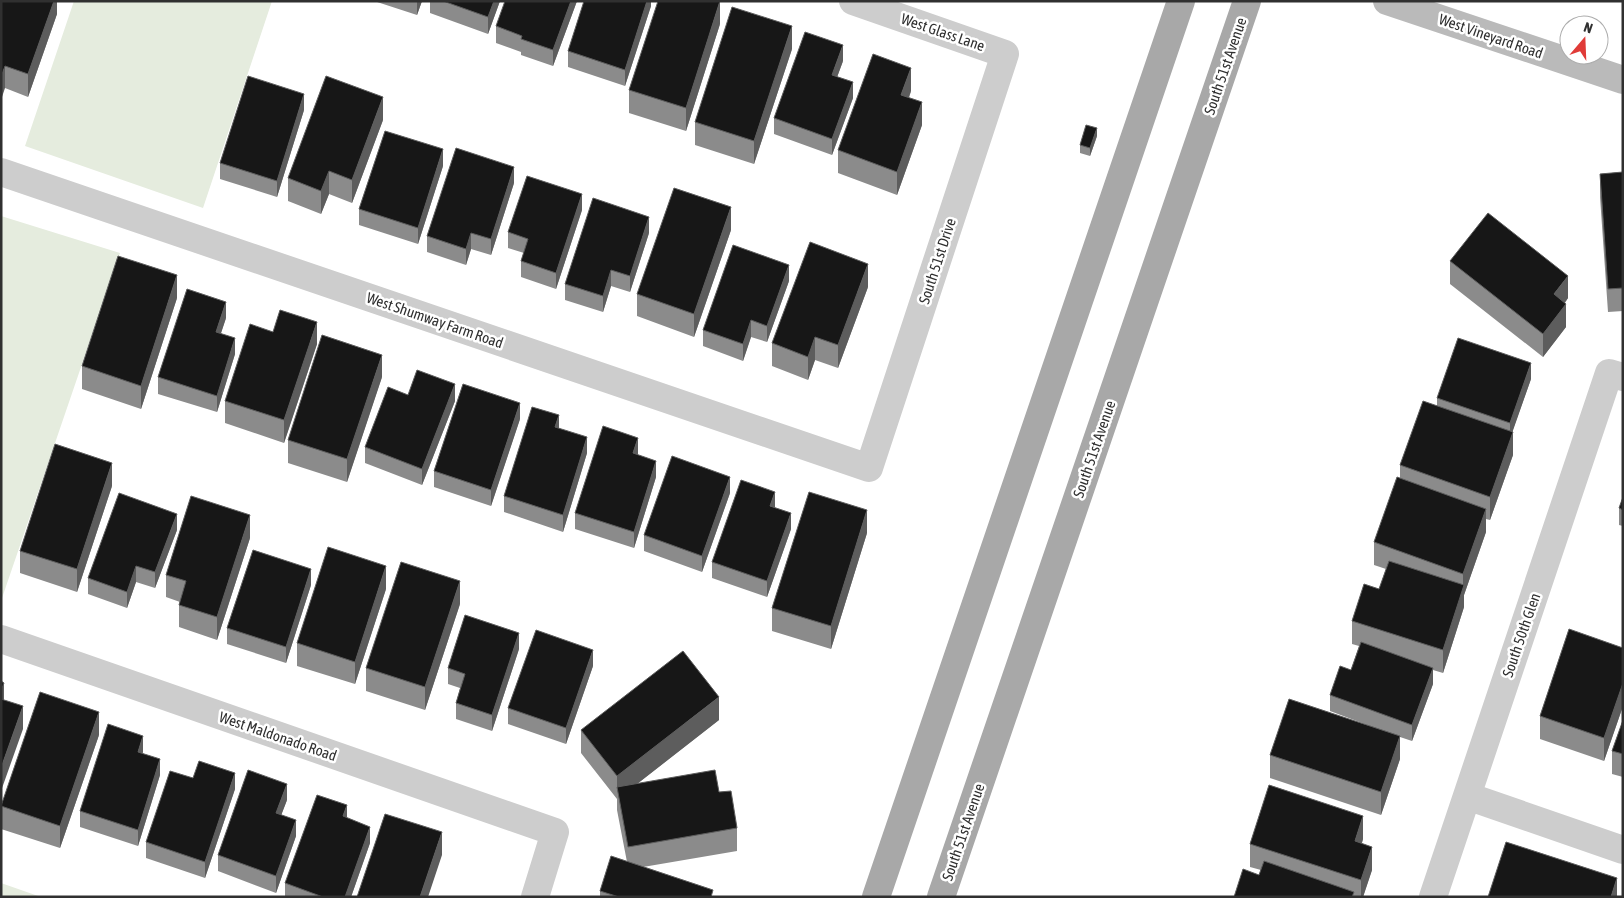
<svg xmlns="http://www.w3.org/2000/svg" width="1624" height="898" font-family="'Asap Condensed',sans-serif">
<rect width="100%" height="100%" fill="#fff"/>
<path fill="#e5ecde" d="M74,1H272L203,208L25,146Z
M1,216L120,253L1,601Z
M1,883L41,897H1Z"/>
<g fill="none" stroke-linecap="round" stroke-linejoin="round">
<path stroke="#cdcdcd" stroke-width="28" d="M1,172L869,468L1005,54L853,1
M1,639L555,832L535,897
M1467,796L1623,850
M1433,897L1609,373L1623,377"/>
<path stroke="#bababa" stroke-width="28" d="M1387,1L1623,80"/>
<path stroke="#a8a8a8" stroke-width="28" d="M876,897L1181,1
M941,897L1247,1"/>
</g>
<path fill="#8b8b8b" d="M1,1H57V14L28,97L5,88Z
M374,1H422L417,15Z
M430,1H500L488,34L430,13Z
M577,1L553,66L521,55V52L496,43V26Z
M651,1V6L625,86L568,67V51Z
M720,24L686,131L629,113V90Z
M792,49L754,164L695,145V122Z
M843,61L837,77L853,98L832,155L774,134V118Z
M911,91L909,98L922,125L897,195L838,173V150Z
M304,110L277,197L220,179V163Z
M383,120L352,203L329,194L321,214L288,201V178Z
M1097,136L1090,156L1080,153V145Z
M443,166L418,244L359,225V209Z
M1623,172V311L1608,312L1600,197V174Z
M514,183L491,255L471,249L466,265L427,252V236Z
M582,210L556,289L521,277V261L524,253L508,248V232Z
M731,230L694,337L637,316V294Z
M649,233L630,292L611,286L603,312L565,300V284Z
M1450,261L1568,298L1565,303L1566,327L1543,357L1450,284Z
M789,281L767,342L751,337L743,361L703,346V330Z
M868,287L838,368L815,360L808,380L772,366V343Z
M177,298L141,409L82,389V366Z
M226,318L221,333L235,354L217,412L158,394V377Z
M273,332L317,344L284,443L225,423V401Z
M382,377L347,482L288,463V440Z
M1531,379L1512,432L1513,455L1490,520L1486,519V532L1464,595V607L1443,673L1433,670V684L1412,741L1400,737V759L1381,815L1270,778V755L1370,726L1330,711V695L1351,670L1359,646L1352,644V621L1379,589L1386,569L1374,565V542L1400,479V465L1437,406V398Z
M408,395L455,401L422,485L365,463V447Z
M520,419L491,506L434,487V471Z
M559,428L587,453L563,532L504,512V496Z
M638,454V455L656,477L634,548L575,529V513Z
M112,486L77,592L20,573V551Z
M730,493L702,572L644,551V535Z
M1623,497V526L1619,525V508Z
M775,508L791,529L767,597L712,578V562Z
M177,530L155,588L136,582L127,608L88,594V578Z
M867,533L831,649L772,631V608Z
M250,538L217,640L179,627V605L180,602L166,597V575Z
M311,585L286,663L227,644V628Z
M386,589L355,684L297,666V643Z
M460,604L425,710L366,691V668Z
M1623,648V706L1604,761L1540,739V716Z
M519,649L492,731L456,719V703L460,688L448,684V668Z
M593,666L566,744L508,724V708Z
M719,720L637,784L719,792L737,828V851L643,867L713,897H600V891L627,862L617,810V799L581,753V730Z
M1623,720V777L1612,774V751Z
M99,735L60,848L1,829V805Z
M143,752V754L160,775L138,846L80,827V811Z
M193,778L235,789L205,878L146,858V842Z
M287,800L281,815L296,836L276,893L218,871V855Z
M347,818L370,843L351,897H285V883Z
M1363,839L1362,843L1372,870L1363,897H1234L1259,875L1261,870L1250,867V844Z"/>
<path fill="#5d5d5d" d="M54,1H57V14L28,97V74Z
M417,1H422L417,15Z
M494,1H500L488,34V17Z
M571,1H577L553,66V50Z
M647,1H651V6L625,86V70Z
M720,1V24L686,131V108Z
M792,26V49L754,164V141Z
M843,45V61L832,91V75Z
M5,66V88L1,100V77Z
M911,68V91L901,118V95Z
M853,82V98L832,155V139Z
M304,94V110L277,197V181Z
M383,97V120L352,203V180Z
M922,102V125L897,195V172Z
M1097,128V136L1090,156V148Z
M443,149V166L418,244V228Z
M514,167V183L491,255V239Z
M329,171V194L321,214V191Z
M582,194V210L556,289V273Z
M731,207V230L694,337V314Z
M649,217V233L630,292V276Z
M471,233V249L466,265V249Z
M868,264V287L838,368V345Z
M789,265V281L767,342V326Z
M611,270V286L603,312V296Z
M177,275V298L141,409V386Z
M1568,276V298L1554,317V294Z
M226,302V318L216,348V332Z
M1566,304V327L1543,357V334Z
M751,320V337L743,361V344Z
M317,322V344L284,443V420Z
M815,337V360L808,380V357Z
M235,338V354L217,412V396Z
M382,355V377L347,482V459Z
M1531,363V379L1510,439V423Z
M455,384V401L422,485V469Z
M520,403V419L491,506V490Z
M559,415V431L555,427Z
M1513,432V455L1490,520V497Z
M587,437V453L563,532V515Z
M638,438V454L633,470V453Z
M656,461V477L634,548V532Z
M112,463V486L77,592V569Z
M730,477V493L702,572V556Z
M775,492V508L770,506Z
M1486,509V532L1464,595V607L1443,673V650L1463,586V574Z
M867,510V533L831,649V626Z
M791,513V529L767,597V581Z
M177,514V530L155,588V572Z
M250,515V538L217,640V617Z
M136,566V582L127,608V592Z
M386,566V589L355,684V662Z
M311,569V585L286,663V647Z
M460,581V604L425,710V687Z
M519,633V649L492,731V715Z
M593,650V666L566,744V728Z
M1433,668V684L1412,741V725Z
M4,683V705L1,714V691Z
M1623,683V706L1604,761V738Z
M719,697V720L619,798L617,788V776Z
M23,706V729L1,791V768Z
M99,712V735L60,848V826Z
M143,736V752L138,768V752Z
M1400,736V759L1381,815V792Z
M160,759V775L138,846V830Z
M235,773V789L205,878V862Z
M287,784V800L276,829V813Z
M347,805V821L343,816Z
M1363,816V839L1355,864V841Z
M296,820V836L276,893V876Z
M370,827V843L351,897H345Z
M442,832V855L428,897H420Z
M1372,847V870L1363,897H1361V880Z
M1617,878V897H1611Z"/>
<path fill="#171717" stroke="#5d5d5d" d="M1,1H54L28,74L5,66L1,77Z
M443,1H494L488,17Z
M505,1H571L553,50L521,39L522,36L496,26Z
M584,1H647L625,70L568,51Z
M658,1H720L686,108L629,90Z
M732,7L792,26L754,141L695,122Z
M805,32L843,45L832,75L853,82L832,139L774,118Z
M873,54L911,68L901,95L922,102L897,172L838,150Z
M248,76L304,94L277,181L220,163Z
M326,76L383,97L352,180L329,171L321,191L288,178Z
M1086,125L1097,128L1090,148L1080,145Z
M385,131L443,149L418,228L359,209Z
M456,148L514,167L491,239L471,233L466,249L427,236Z
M1623,172V288L1608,289L1600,174Z
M527,176L582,194L556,273L521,261L528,239L508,232Z
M674,188L731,207L694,314L637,294Z
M593,198L649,217L630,276L611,270L603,296L565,284Z
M1488,213L1568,276L1554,294L1566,304L1543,334L1450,261Z
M810,242L868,264L838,345L815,337L808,357L772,343Z
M733,245L789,265L767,326L751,320L743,344L703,330Z
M118,256L177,275L141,386L82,366Z
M187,289L226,302L216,332L235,338L217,396L158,377Z
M280,310L317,322L284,420L225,401L250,324L273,332Z
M322,335L382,355L347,459L288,440Z
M1458,338L1531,363L1510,423L1437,398Z
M417,370L455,384L422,469L365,447L388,387L408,395Z
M463,384L520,403L491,490L434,471Z
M1423,401L1513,432L1490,497L1400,465Z
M532,407L559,415L555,427L587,437L563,515L504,496Z
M603,426L638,438L633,453L656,461L634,532L575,513Z
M55,444L112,463L77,569L20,551Z
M672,456L730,477L702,556L644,535Z
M1397,477L1486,509L1463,574L1374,542Z
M741,480L775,492L770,506L791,513L767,581L712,562Z
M809,492L867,510L831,626L772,608Z
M119,493L177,514L155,572L136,566L127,592L88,578Z
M191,496L250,515L217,617L179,605L186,581L166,575Z
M1623,497V510L1619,508Z
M328,547L386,566L355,662L297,643Z
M253,550L311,569L286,647L227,628Z
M1389,561L1464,585L1443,650L1352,621L1364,584L1379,589Z
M401,562L460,581L425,687L366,668Z
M465,615L519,633L492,715L456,703L465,674L448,668Z
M1569,629L1623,648V683L1604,738L1540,716Z
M536,630L593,650L566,728L508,708Z
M1361,642L1433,668L1412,725L1330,695L1340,666L1351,670Z
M683,651L719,697L617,776L581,730Z
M1,681L4,683L1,691Z
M40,692L99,712L60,826L1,806Z
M1,699L23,706L1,768Z
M1289,699L1400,736L1381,792L1270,755Z
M1623,720V754L1612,751Z
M108,724L143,736L138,752L160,759L138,830L80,811Z
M199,761L235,773L205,862L146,842L170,771L193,778Z
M248,770L287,784L276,813L296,820L276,876L218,855Z
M715,770L719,792L731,791L737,828L628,847L617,787Z
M1269,785L1363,816L1355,841L1372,847L1361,880L1250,844Z
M317,795L347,805L343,816L370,827L345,897H323L285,883Z
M385,814L442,832L420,897H357Z
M1506,842L1617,878L1611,897H1488Z
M611,856L713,890L711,897H619L600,891Z
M1264,861L1354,892L1352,897H1234L1243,869L1259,875Z"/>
<g text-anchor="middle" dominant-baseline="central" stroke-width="5" stroke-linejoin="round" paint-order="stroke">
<g font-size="15" fill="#303030" stroke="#fff">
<text transform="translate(943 32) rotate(19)">West Glass Lane</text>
<text transform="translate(1491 36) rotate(19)">West Vineyard Road</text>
<text transform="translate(1225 66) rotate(-71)">South 51st Avenue</text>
<text transform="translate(937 261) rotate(-72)">South 51st Drive</text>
<text transform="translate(435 320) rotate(19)">West Shumway Farm Road</text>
<text transform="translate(1094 449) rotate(-71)">South 51st Avenue</text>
<text transform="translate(1521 635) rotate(-71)">South 50th Glen</text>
<text transform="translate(278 736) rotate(19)">West Maldonado Road</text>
<text transform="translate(963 832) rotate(-71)">South 51st Avenue</text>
</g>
</g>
<rect width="1624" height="898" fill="none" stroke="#303030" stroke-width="5"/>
<g transform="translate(1584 40) rotate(19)"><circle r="24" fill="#ffffff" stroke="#acacac"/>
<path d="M0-4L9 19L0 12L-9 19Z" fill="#e03b38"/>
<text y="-8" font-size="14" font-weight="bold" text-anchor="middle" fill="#303030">N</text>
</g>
</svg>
